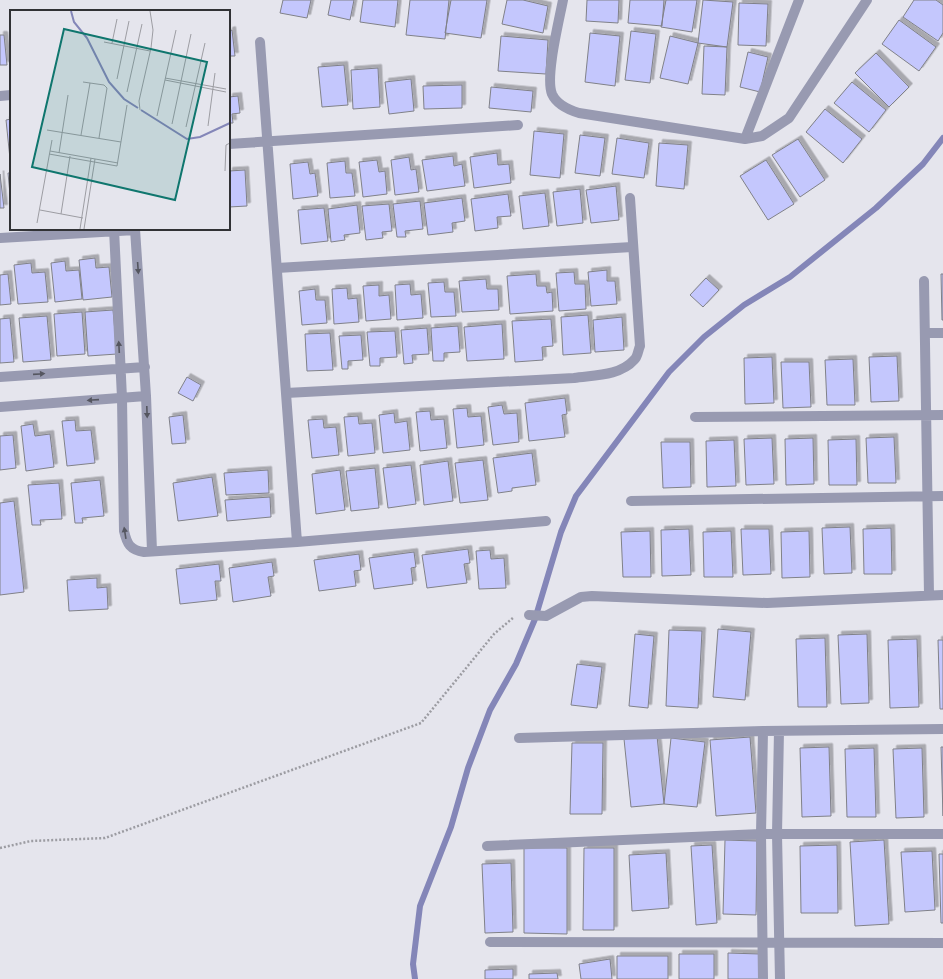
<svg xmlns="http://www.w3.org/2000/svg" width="943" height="979" font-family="Jost,sans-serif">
<defs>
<filter id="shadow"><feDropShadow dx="3.5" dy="-3.5" stdDeviation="0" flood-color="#0004"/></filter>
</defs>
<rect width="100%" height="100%" fill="#e5e5ed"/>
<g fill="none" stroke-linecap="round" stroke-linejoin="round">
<path stroke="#8486b8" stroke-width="6" d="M415,979L413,964L420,906L451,827L468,768L490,710L516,664L535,619L561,532L576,496L669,372L704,337L744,305L790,277L876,208L923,164L943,138"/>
</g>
<path fill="#c4c7fd" stroke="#808188" filter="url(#shadow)" d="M283,0H311L307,18L280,13Z
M331,0H354L350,20L328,15Z
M363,0H398L395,27L360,22Z
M410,0H449L445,39L406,35Z
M451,0H487L481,38L445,33Z
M507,0H523L548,6L543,33L502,24Z
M587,0H619L618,23L586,21Z
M630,0H664L662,26L628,23Z
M666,0H697L692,32L661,27Z
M703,0L733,2L727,47L698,43Z
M914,0H936L943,5V33L938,41L903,17Z
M739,3L768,4L766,46L738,45Z
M899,20L936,47L919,71L882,44Z
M232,30L235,56H229V31Z
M631,31L656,34L650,83L625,80Z
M590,33L620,36L615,86L585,82Z
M0,35H4L7,65H0Z
M501,36L548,40L546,74L498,71Z
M670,36L698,43L688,84L660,78Z
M704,46L727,47L725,95L702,94Z
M748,52L768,57L760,92L740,87Z
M876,53L909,87L889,107L855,73Z
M344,65L348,105L322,107L318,67Z
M378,68L380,107L353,109L351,70Z
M411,79L414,111L389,114L385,82Z
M852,82L886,110L869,132L834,103Z
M462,85V108L424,109L423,86Z
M491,87L533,91L531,112L489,108Z
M238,96L240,113L232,114L233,123H229V97Z
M825,109L862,139L843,163L806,132Z
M11,119V159H10L6,120Z
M534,131L564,134L560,178L530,175Z
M580,135L605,138L600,176L575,173Z
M617,138L649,143L644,178L612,174Z
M798,139L825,180L800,197L772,155Z
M659,143L688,145L684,189L656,186Z
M497,153L498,165L509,164L511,183L474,188L470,157Z
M453,156L454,166L462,164L465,186L427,191L422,160Z
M409,157L411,170L416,169L419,192L395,195L391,160Z
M377,160L379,172L385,171L387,194L363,197L359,162Z
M766,160L794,204L768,220L740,176Z
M345,161L346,173H352L355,196L330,198L327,163Z
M308,162L310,174L315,173L318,196L293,199L290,164Z
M245,170L247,206L229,207V171Z
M8,173H11V205Z
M0,174L4,208H0Z
M616,186L619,220L591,223L586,190Z
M580,189L583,223L557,226L553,192Z
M545,193L549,226L523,229L519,196Z
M508,194L511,216L497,217L498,228L475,231L471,199Z
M462,198L465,221L452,223L453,232L428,235L424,203Z
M420,201L423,229L405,231L406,237H397L393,204Z
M389,204L392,231L382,232L383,238L366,240L362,206Z
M357,205L360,233L344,235L345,240L331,242L328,209Z
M324,208L328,241L301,244L298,210Z
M95,258L96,268L109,267L112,297L83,300L79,260Z
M65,261L66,271L79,270L82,299L55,302L51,263Z
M31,263L32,273L45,272L48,302L18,304L14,265Z
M607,270V281H615L617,304L591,306L588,272Z
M574,272L575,284H585L586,309L559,311L556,273Z
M8,274L11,304L0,305V275Z
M536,274L537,286H546L547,293L552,292L553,311L510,314L507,276Z
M941,274H943V320H942Z
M706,278L719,290L703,307L690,295Z
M486,279L487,289H498L499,310L462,312L459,281Z
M444,282L445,292H454L456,316L431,317L428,283Z
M410,284L411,295L421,294L423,318L397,320L395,285Z
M379,285V296L389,295L391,319L366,321L363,286Z
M347,288L348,299L357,298L359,322L334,324L332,289Z
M315,289L316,300H325L327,323L302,325L299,291Z
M113,310L117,354L88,356L85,312Z
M82,312L85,354L57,356L54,314Z
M588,315L591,353L563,355L561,317Z
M47,316L51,360L23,362L19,318Z
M622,317L624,350L595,352L593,320Z
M10,318L14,362L0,363V319Z
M551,319L553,346L542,347L543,360L515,362L512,321Z
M502,324L504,359L467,361L464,327Z
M458,326L460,352L444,353V361H433L431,328Z
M427,328L429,354L412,355L413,363L404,364L401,330Z
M395,331L397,357L380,358V366H370L367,332Z
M330,333L333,370L307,371L305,334Z
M361,335L363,360L348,361V369H342L339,336Z
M897,356L899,401L871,402L869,357Z
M772,357L774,403L745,404L744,358Z
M853,359L855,405H827L825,360Z
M781,362H809L811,407L783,408Z
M187,377L201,385L193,401L178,393Z
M565,398L567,414L562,415L565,437L529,441L525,403Z
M502,405L504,414L517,413L519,442L493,445L488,407Z
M467,408L468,417L481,416L484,445L457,448L453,409Z
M430,411L431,420L444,419L447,448L420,451L416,412Z
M394,413L395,423L407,421L410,450L383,453L379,415Z
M183,415L186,443L172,444L169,417Z
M358,416L359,424L372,423L375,453L348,456L344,417Z
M323,419L324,428L336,427L339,455L312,458L308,420Z
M75,420L76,431L91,430L95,463L67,466L62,421Z
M33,424L35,436L50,434L54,467L26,471L21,426Z
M13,435L16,468L0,470V436Z
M894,437L896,483H868L866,438Z
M772,438L774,484L746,485L744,439Z
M813,438L814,484L786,485L785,439Z
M856,439L857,485H829L828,440Z
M734,440L736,486L707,487L706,441Z
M661,442H690L691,487L663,488Z
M532,453L536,485L512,488V491L498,493L493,458Z
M483,460L488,500L460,503L455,463Z
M448,461L453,501L424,505L420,465Z
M411,465L416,504L388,508L383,468Z
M375,468L379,508L351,511L346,471Z
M268,470L269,493L226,495L224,473Z
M340,470L345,510L316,514L312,474Z
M212,477L218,516L178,521L173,483Z
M100,480L104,516L82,518L83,523H75L71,483Z
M59,483L62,519L40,520L41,525H32L28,485Z
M270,497L271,517L227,521L225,500Z
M14,501L24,592L0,595V503Z
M850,527L852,573L824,574L822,528Z
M891,528L892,574H864L863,529Z
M689,529L691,575L662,576L661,530Z
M741,529H769L771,574L743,575Z
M650,531L651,577H623L621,532Z
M731,531L733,577H704L703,532Z
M809,531L810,577L782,578L781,532Z
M468,549L470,563L464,564L467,583L427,588L422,555Z
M490,550L491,559L504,558L506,588L479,589L476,551Z
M414,552L416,567L411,568L413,584L374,589L369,558Z
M359,554L361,570L354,571L356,586L319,591L314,560Z
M272,562L274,576L268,577L271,596L233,602L229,568Z
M219,564L221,581H215L217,600L180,604L176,569Z
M97,578V588L107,587L108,609L69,611L67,580Z
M718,629L751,632L745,700L713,697Z
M669,630L702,631L698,708L666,706Z
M635,634L654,636L648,708L629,706Z
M867,634L869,703L841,704L838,635Z
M825,638L827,707H798L796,639Z
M917,639L919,707L890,708L888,640Z
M938,640H943V709H940Z
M577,664L602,667L597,708L571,705Z
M657,736L664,804L631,807L624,739Z
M750,737L756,813L716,816L710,740Z
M671,738L705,742L697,807L664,804Z
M572,743H603L602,814H570Z
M829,747L831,816L802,817L800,748Z
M941,747H943V816Z
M874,748L876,817H847L845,749Z
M922,748L924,817L896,818L893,749Z
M725,840L757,841L756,915L723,914Z
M884,840L889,924L855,926L850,842Z
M712,845L717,923L696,925L691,846Z
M837,845L838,913H801L800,846Z
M524,848H567V934L524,933Z
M584,848H614V930H583Z
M932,851L935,910L905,912L901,852Z
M666,853L669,908L632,911L629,855Z
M939,854H943V923H941Z
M511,863L513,932L485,933L482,864Z
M728,953L760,954V979H728Z
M679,954H714V979H679Z
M617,956H668V979H617Z
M610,959L612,979H581L579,964Z
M513,969V979H485V970Z
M557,973L558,979H529V974Z"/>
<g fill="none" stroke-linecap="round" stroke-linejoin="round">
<path stroke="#9c9ca2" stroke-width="2.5" stroke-dasharray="2 2" stroke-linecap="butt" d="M0,848L31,841L105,838L421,723L494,634L514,617"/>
<path stroke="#989ab1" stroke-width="10" d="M563,0C559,21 545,77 552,94C557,105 569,110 579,113L745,139L762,136L789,118L867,0
M260,42L297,542
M0,96L11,95
M745,139L799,0
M229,144L518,125
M114,229L122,398L124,531C127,544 130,550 144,552L297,542L546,521
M135,229L146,396L152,551
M0,238L135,230
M277,268L632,247
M924,281L929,595
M925,333H943
M0,377L145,367
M286,393L574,378C593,375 620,376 634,360C638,357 638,350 640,346L630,198
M0,407L146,396
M695,417L943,415
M631,501L943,496
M529,615L546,616L581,597L592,596L767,603L943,595
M763,731L761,834L763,979
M779,731L777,834L780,979
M519,738L763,731L943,729
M487,846L761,834H943
M490,942L943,943"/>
</g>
<defs><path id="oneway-solid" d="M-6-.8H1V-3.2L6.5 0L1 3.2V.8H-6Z"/></defs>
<g fill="#555660">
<use href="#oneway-solid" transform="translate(138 268) rotate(86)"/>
<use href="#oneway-solid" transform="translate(119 347) rotate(-93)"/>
<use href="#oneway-solid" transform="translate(39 374) rotate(-4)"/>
<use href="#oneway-solid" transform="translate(93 400) rotate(176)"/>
<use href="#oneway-solid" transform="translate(147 412) rotate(88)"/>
<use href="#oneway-solid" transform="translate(125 533) rotate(-99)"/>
</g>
<g transform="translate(10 10)">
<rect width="220" height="220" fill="#e5e5ed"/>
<path fill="none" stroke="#8486b8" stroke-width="2" d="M61,1L64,12L77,28L99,72L114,89L128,98M131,100L177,129L190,127L220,113"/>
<path fill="none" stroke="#9d9da3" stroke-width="1" d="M94,32L140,41M102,33L107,9M155,68L216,79M107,69L119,11M155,70L216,82M73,72L94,75L97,78L89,128M117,82L132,14M130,100L129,91L141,38L143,20L140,1M147,106L166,20M162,114L181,24M198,116L205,63M176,117L195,33M37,120L111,132M71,125L80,73M40,141L108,153M49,143L58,85M39,144L107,156L117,95M215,161L216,135L220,133M30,200L73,208M51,204L60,146M27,213L42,130M70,219L81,148M74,219L85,149"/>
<path fill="#0f766e" fill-opacity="0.15" stroke="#0f766e" stroke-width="2" d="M54,19L197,52L165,190L22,157Z"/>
<rect width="220" height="220" fill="none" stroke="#313235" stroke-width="2"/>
</g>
</svg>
